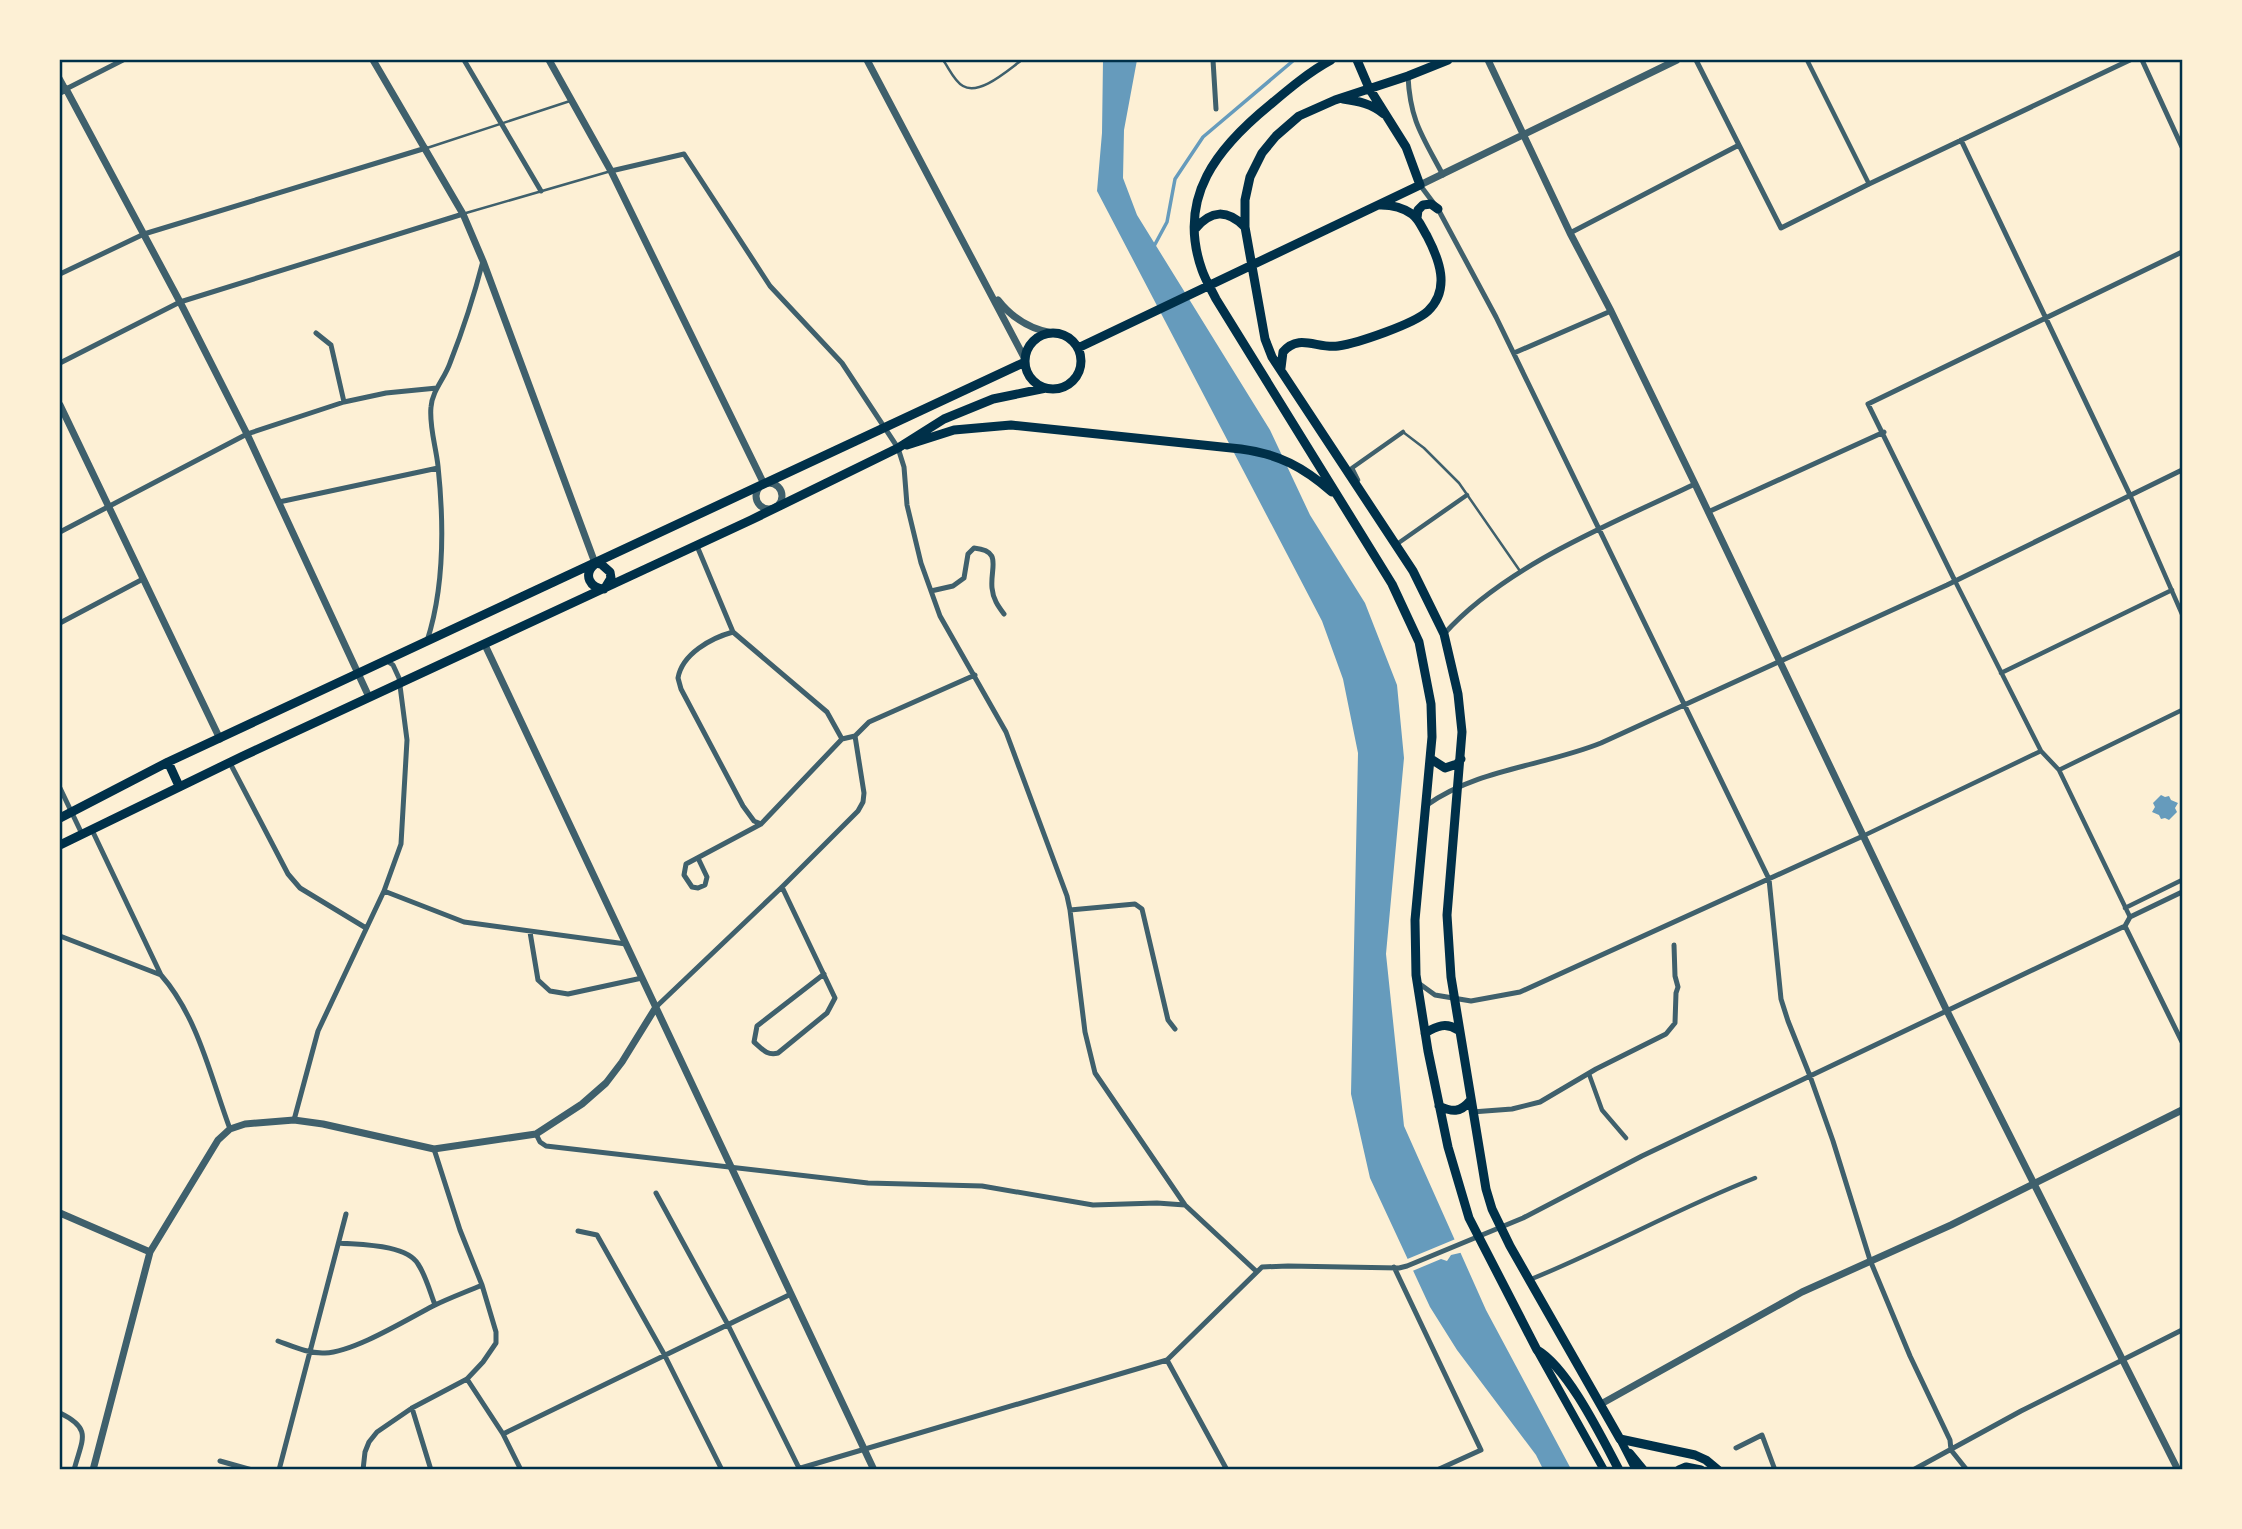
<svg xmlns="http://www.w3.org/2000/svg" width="2242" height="1529" font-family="Helvetica,sans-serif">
<rect width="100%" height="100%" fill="#fdf0d5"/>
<path fill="#669bbc" d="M1103,60H1137L1124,130L1123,178L1137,215L1270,430L1310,515L1365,603L1397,685L1404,758L1386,954L1404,1126L1486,1310L1571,1469H1543L1536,1455L1457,1350L1430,1307L1370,1178L1351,1094L1358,753L1343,679L1322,621L1097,191L1102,133Z
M2161,795L2165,797L2169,796L2171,800L2178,803L2175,808L2177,812L2169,820L2165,818L2161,819L2159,815L2152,812L2155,807L2153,803Z"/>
<path fill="#fdf0d5" d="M1458,1238L1464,1252L1451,1255L1447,1261L1441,1259L1410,1272L1405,1260Z"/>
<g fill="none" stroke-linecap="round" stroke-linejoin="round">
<path stroke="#669bbc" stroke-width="3.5" d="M1153,248L1167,222L1175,179L1203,137L1294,60"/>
<path stroke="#3f606c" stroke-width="2.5" d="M943,60C949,68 954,81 963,86C980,96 1009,69 1022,60
M427,148L570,101
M466,213L611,171
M1403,432L1424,448L1459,483L1520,571"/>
<path stroke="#3f606c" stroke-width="4.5" d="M1807,60L1869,184
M1358,480L1352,468L1403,432
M2130,495L2182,614
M1397,544L1467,495
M1955,581L2041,751L2059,770L2130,917
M2001,673L2172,590
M2059,770L2182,710
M1863,836L2041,751
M2125,908L2182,880
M1589,1074L1602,1110L1626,1138
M1529,1280C1606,1249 1678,1208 1755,1178"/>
<path stroke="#3f606c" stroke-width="5" d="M464,60L541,191
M1213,60L1216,109
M1696,60L1781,228L1869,184L2130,60
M2142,60L2182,147
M1408,76C1410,121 1423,137 1443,175
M60,78L66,89L123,60
M1961,140L2130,495
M611,171L684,154L770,286L842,363L898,448L904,467L907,505L921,563L940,616L1006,732L1067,896L1070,910L1085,1032L1095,1073L1185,1205L1256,1271
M1420,185L1438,209L1496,317L1769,879L1781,999L1788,1021L1810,1076L1833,1141L1870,1260L1910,1356L1950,1440L1951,1450L1967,1470
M1570,233L1739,145
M60,274L144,234L426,148
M316,333L331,345L344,402
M1514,353L1611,311
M60,363L180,302L463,214
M279,502L438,468
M1708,512L1884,432
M60,532L247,434L344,402L386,393L437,388
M697,546L733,632L827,712L842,739
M1955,581L1868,404L2182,252
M931,591L953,586L964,578L968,554L974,548C1003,551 990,567 992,588C993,599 998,606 1004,614
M60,623L143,579
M733,632C711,638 682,654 678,678L681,689L743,806L754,821L761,824
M1444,634C1506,565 1613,523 1695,484
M427,641C445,586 444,523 438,466C436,447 429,426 431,407C432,391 445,378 450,363C463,330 474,296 483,261
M230,763L288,874L300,888L366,928
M60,788L82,834
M1427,805C1477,769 1544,766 1601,743L1947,585L2182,470
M92,830L161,975C198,1017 211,1078 230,1129
M698,858L707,877L705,885L698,888L692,887L684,875L686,864L761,824L842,739L855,736L869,722L975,675
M782,887L835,998L827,1013L778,1053C767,1056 762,1049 754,1042L757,1026L824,974
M384,891L464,922L626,944
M1070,910L1135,904L1142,909L1168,1020L1175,1029
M2125,926L2182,1042
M2125,926L2130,917L2182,892
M530,932L538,980L550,991L568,994L642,978
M60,936L161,975
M1417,982L1435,995L1471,1001L1520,992L1863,836
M656,1007L782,887L858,811L863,802L864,793L855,736
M1472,1112L1512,1109L1540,1102L1596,1069L1666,1034L1675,1023L1676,993L1678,987L1675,976L1674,945
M294,1120L318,1031L384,891L401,844L407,740L399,678L393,665L387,661
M536,1134L540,1142L546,1146L868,1183L982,1186L1093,1205L1157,1203L1185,1205
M656,1193L727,1323L799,1468
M578,1231L597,1235L664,1354L722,1470
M339,1243C360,1245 406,1244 418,1264C426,1276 430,1292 435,1305
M1394,1267L1481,1450L1437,1470
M278,1341C292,1346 309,1354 325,1353C354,1352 406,1320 433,1306C449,1298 466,1292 482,1285
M1167,1360L1227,1470
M467,1379L503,1434L521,1470
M412,1408L431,1470
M60,1413C93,1429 82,1439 74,1470
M503,1434L791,1294
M1736,1448L1762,1435L1775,1470
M220,1461L252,1470
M279,1470L346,1214
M363,1470L365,1452L369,1442L377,1432L412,1408L467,1379L483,1362L496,1343V1332L482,1285L460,1230L434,1149
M794,1470L1167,1360L1262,1267L1288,1266L1399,1268L1407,1266L1523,1218L1642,1156L2125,926
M1913,1470L2021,1411L2182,1330"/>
<path stroke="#3f606c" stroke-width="7" d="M373,60L463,214L483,261L595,563
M549,60L611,171L764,484
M867,60L1025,359
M1488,60L1570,233L1611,311L1695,484L1946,1009L2178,1470
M60,92L66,89L180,302L247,434L369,697
M1420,185L1677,60
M998,300C1012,318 1030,329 1052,333
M60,405L220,739
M756 496a13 13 0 1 1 26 0a13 13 0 1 1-26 0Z
M485,645L874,1470
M60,1213L150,1252
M1601,1404L1802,1292L1951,1225L2182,1110
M93,1470L150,1252L218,1140L230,1129L245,1124L294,1120L323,1124L434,1149L536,1134L582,1104L606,1083L622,1062L656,1007"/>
<path stroke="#003049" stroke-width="8" d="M1538,1352L1604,1470
M1620,1439L1636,1470
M1630,1453L1644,1470"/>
<path stroke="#003049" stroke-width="9" d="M1331,60C1309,72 1290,88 1271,104C1218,147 1176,197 1202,270C1205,279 1211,289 1216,299L1392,584L1419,642L1431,704L1432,737L1415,920L1416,975L1428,1051L1448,1147L1469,1218L1537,1350C1568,1368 1601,1436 1619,1470
M1448,60L1408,76L1335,100L1299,116L1276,136L1262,153L1250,177L1245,200V227L1265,339L1272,357L1413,571L1444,634L1458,694L1462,732L1447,915L1451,977L1486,1189L1492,1209L1510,1246L1620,1439L1695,1455L1706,1460L1718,1470
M1343,99C1358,101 1372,104 1384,114
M1417,218L1418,210L1423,205L1431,204L1438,209
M1195,229C1211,210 1227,209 1245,227
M1025 361a28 28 0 1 1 56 0a28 28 0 1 1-56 0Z
M1078,348L1420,185L1406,147L1369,88L1357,60
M1281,368L1283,352C1299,333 1317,349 1338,346C1358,343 1414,324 1428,311C1451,289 1439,259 1427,236C1422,228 1419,219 1412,214C1402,207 1392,205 1381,205
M907,445L954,430L1011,425L1241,449C1279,454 1303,467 1332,492
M595,563L601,564L610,572L611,578L605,588
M594,565C583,575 590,588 604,589
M1431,759L1445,768L1457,764L1461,759
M168,762L179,786
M60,818L168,762L1025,362
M60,845L243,756L751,520L898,448L944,419L993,399L1046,388
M1425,1033C1437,1026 1446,1022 1458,1030
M1439,1106C1452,1112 1460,1113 1470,1101
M1679,1470L1686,1467L1701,1470"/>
</g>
<rect width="2242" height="1529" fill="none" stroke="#fdf0d5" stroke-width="122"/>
<rect x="61" y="61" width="2120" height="1407" fill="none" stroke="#003049" stroke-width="2.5"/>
</svg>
